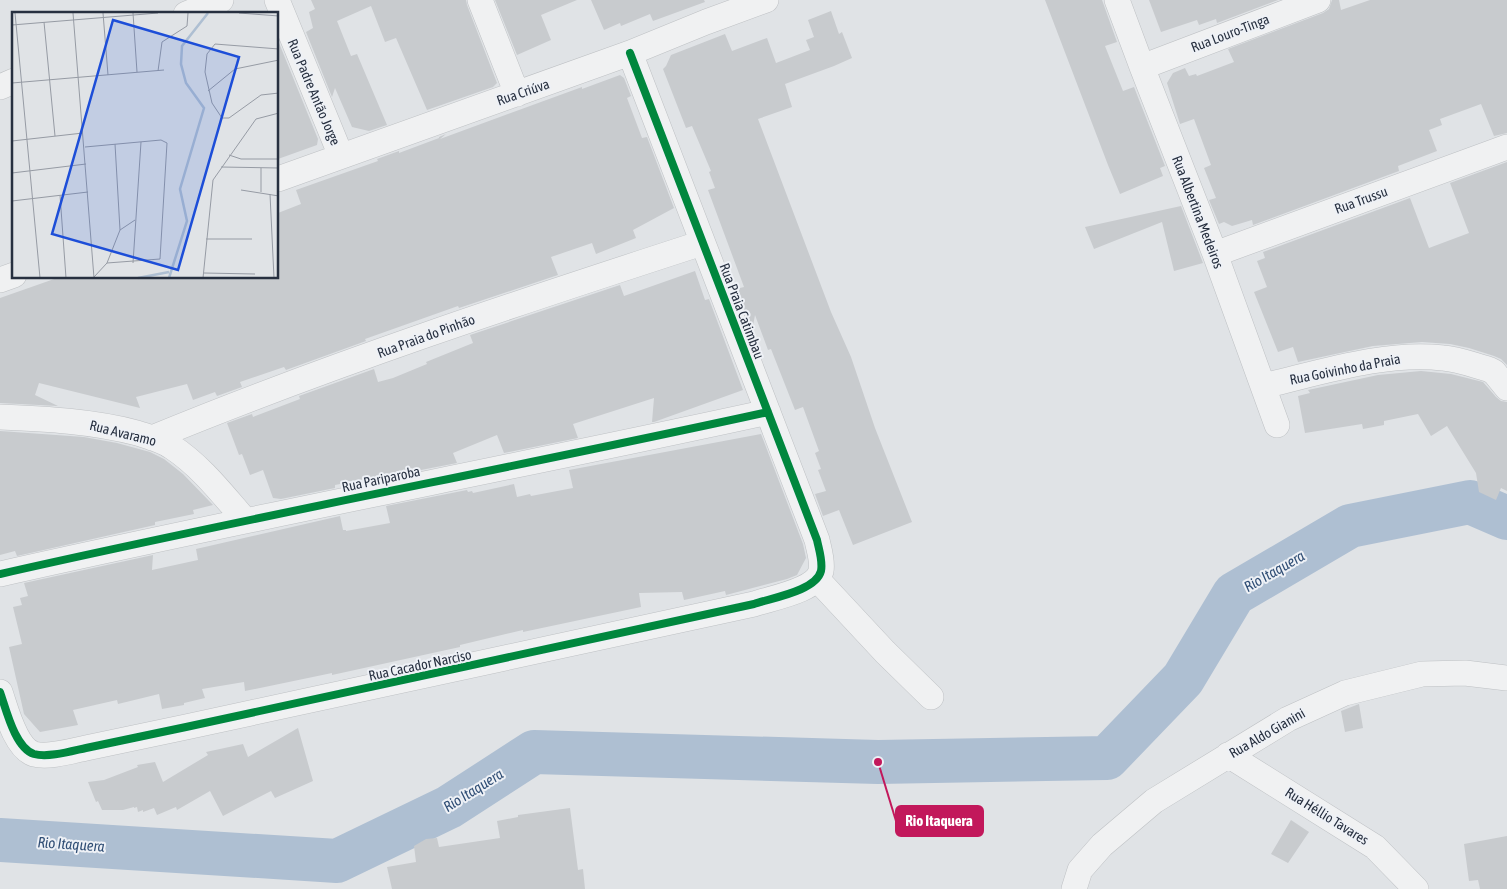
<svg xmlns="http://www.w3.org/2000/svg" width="1507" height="889" font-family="'Asap Condensed',sans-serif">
<rect width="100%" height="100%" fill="#e0e3e6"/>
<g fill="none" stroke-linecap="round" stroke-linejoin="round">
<path stroke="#aebfd2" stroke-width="44" d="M0,840L337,861L449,807L534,752L878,762L1107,758L1183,679L1234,594L1350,526L1470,502L1507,518"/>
</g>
<path fill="#c8cbce" d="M311,0H466L467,5L497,83L493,87L427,110L396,38L385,42L371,6L337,21L351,56L357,54L387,125L369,131L352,127L335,88L332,97L306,32L313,28L309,12L315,9Z
M495,0H577L541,15L551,40L517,55Z
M591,0H704L705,2L653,21L650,14L621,26L620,23L604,30Z
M1045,0H1102L1117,42L1105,46L1123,91L1134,87L1165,166L1160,168L1163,176L1120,194L1108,165Z
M1149,0H1278L1217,23L1216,19L1199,25L1197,20L1161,32Z
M1332,0H1339L1341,10L1370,0H1507V133L1494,136L1481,104L1440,119L1442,125L1429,130L1437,151L1398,166L1399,171L1253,225L1252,220L1232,226L1224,222L1219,224L1209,200L1216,198L1204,168L1211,165L1194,119L1180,124L1167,83L1173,73L1185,68L1189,76L1196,74L1197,76L1234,62L1228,49L1323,13L1329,9Z
M831,11L839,34L842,32L852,58L834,66L785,84L792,107L758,119L831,312L851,357L875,428L912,522L853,545L839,510L823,516L815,494L826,491L818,470L821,469L815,453L819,451L803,407L795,410L771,349L768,350L755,315L752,331L736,289L744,287L708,190L715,188L709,172L711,171L692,126L686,128L663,69L666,66L671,55L725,34L732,51L767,38L776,63L810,50L806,40L814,37L808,20Z
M279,43L318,139L317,145L278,159V44Z
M620,75L624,78L631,96L627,98L642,138L647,137L674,208L633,230L636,238L596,254L592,243L551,257L558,275L459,308L458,306L365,339L366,341L286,370L284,367L240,382L242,387L217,396L215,392L193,400L187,384L136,397L140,408L39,383L35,395L58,406L0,403V298L57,278H278V213L301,204L296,190L378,161L377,159L399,151V153L439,138V137L446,134L440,139L582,87V89Z
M1507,162V365L1501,359L1494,356L1469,348L1450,344L1422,342L1373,346L1298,362L1293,347L1278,352L1254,292L1267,287L1257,261L1265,258L1263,252L1410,198L1429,248L1469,233L1450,183Z
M1181,206L1203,263L1174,271L1162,222L1094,249L1085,227Z
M695,271L705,300L709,299L743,390L654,422H652L654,398L573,424L578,438L504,453L497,435L453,453L457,463L380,478V476L335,485V488L281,499L273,498L263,470L250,475L242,454L239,455L227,423L252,414L253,417L300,399L299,396L374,369L378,382L393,378L427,364L426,362L473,343L470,335L620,285L624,296Z
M1421,371L1451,374L1483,382L1496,397L1501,401L1507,402V491L1501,488L1496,500L1479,492L1476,473L1447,426L1431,436L1418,414L1384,421V425L1363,429L1362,424L1305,433L1298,396L1310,393L1308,390L1378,375Z
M0,431L84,437L117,443L150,452L164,459L183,474L213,505L193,510L194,514L155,522V525L17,556L15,551L0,555Z
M761,434L803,544L806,558L797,575L787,579L726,595L725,591L684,600L682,592L639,593L641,607L523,632V630L460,645V647L332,675V673L245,691L244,682L202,689L205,698L184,703V705L162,709L159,694L118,704L117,700L73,710L78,725L40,732L24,714L9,647L22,644L13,607L22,605L20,598L28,596L24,583L153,555L152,570L198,560L196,549L340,516L343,530H346V531L390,523L386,506L467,490L468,492L472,491L473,493L514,484L517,497L530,494L531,496L573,488L569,470Z
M1359,704L1363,728L1345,732L1341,711Z
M298,728L313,781L275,798L271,791L223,816L210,791L177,810L176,807L157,815L154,808L143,812V810L138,812L137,807L134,808V807L123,810H102L98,801L96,802L88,782L104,780L138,767L137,765L155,762L163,782L208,755L206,752L243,744L248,757Z
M570,808L578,870L583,869L585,889H392L387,867L416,862L414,846L426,839L437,838L439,847L500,838L497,821L518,817V815Z
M1291,820L1309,832L1288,863L1271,854Z
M1507,836V889H1480L1478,880L1469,881L1464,844Z"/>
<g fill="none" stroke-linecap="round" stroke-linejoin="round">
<defs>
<path id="minor" d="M277,0L341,156
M480,0L517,94
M1117,0L1142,67L1215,254L1277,425
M186,14L221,0
M1142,67L1318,0
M0,87L14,81
M278,179L630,53L706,22L766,0
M1215,254L1507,147
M0,280L14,275
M1263,386C1319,373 1386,351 1443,358C1458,359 1473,365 1488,369L1494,372L1507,388
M0,417C46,419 92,421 137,433C149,437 162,440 172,447C201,466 223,495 245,520
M152,438C332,364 517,303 702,243
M0,574C255,516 512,468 768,412
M817,579L885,652L931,697
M0,692C6,709 15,748 34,754C48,758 72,751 86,748C119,741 153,734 186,727C375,687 564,646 754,604C771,598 816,591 821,571C823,561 819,550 817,540L630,53
M1228,755L1375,847L1416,889
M1074,889L1080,870L1102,845L1154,801L1288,719L1345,693L1422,674L1465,673L1507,678"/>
</defs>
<use href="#minor" stroke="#bec1c4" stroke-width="26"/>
<use href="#minor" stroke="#f0f1f2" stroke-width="25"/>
<defs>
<path id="cycleway" d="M0,574C255,516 512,468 768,412
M0,692C6,709 15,748 34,754C48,758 72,751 86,748C119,741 153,734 186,727C375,687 564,646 754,604C771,598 816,591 821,571C823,561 819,550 817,540L630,53"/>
</defs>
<use href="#cycleway" stroke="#eef1f6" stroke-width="11"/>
<use href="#cycleway" stroke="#00873e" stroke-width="8"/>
</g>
<g text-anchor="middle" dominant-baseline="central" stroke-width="4" stroke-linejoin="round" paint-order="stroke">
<g font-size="14" fill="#273040" stroke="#eef1f6">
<text transform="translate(1230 33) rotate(-21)">Rua Louro-Tinga</text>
<text transform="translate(314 92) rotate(67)">Rua Padre Antão Jorge</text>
<text transform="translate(523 92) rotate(-19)">Rua Criúva</text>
<text transform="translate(1361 200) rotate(-20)">Rua Trussu</text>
<text transform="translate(1198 212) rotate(69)">Rua Albertina Medeiros</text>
<text transform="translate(742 311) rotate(69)">Rua Praia Catimbau</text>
<text transform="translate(426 336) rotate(-20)">Rua Praia do Pinhão</text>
<text transform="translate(1345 369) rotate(-11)">Rua Goivinho da Praia</text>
<text transform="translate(123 433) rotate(14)">Rua Avaramo</text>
<text transform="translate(381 479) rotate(-12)">Rua Pariparoba</text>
<text transform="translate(420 665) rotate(-12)">Rua Cacador Narciso</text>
<text transform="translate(1267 733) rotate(-30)">Rua Aldo Gianini</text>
<text transform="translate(1327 816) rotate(32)">Rua Héllio Tavares</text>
</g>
<g font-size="15" font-style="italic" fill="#304e75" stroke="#eef1f6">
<text transform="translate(1274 571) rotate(-30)">Rio Itaquera</text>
<text transform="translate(473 790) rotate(-32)">Rio Itaquera</text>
<text transform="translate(71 844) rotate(4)">Rio Itaquera</text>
</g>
</g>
<g transform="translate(12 12)">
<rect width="266" height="266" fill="#e0e3e6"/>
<path fill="none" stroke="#aebfd2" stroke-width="2.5" d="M126,266L157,260M157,266L175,209L168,177L192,96L174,71L169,52L170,34L196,1"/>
<path fill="none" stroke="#969ba4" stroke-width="1" d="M3,1L28,266M61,1L82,266M91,1L96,63M121,1L125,60M227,1L267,4M32,10L43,124M0,13L146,1M267,37L203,32L195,42L193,60L200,91L210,106H217L249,83L267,81M146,59L150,30L175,14L176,1M0,71L152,58M196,79L223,57L267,48M0,129L71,121M103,132L108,218M73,135L149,128L155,131L148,247L95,251M217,143L229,147H267M209,155L267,156M249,156V180M0,161L74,152M229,178L267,184M258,182L262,266M48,183L54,266M0,189L76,180M194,227H240M121,251L129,130M192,261L243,262M82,265L95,251L108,218L123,208M191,266L201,168L244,107L267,101"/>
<path fill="#1d4ed8" fill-opacity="0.15" stroke="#1d4ed8" stroke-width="2.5" d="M101,8L227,45L166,258L40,222Z"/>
<rect width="266" height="266" fill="none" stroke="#273040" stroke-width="2.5"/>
</g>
<path fill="none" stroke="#c2185b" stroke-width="2" d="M878 762L896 821"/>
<circle fill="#c2185b" stroke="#eef1f6" stroke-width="2" cx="878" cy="762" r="5"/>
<rect fill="#c2185b" stroke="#c2185b" stroke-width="2" x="896" y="806" width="87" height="30" rx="5"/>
<g font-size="15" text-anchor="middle" font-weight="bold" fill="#fff">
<text x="939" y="826">Rio Itaquera</text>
</g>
</svg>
